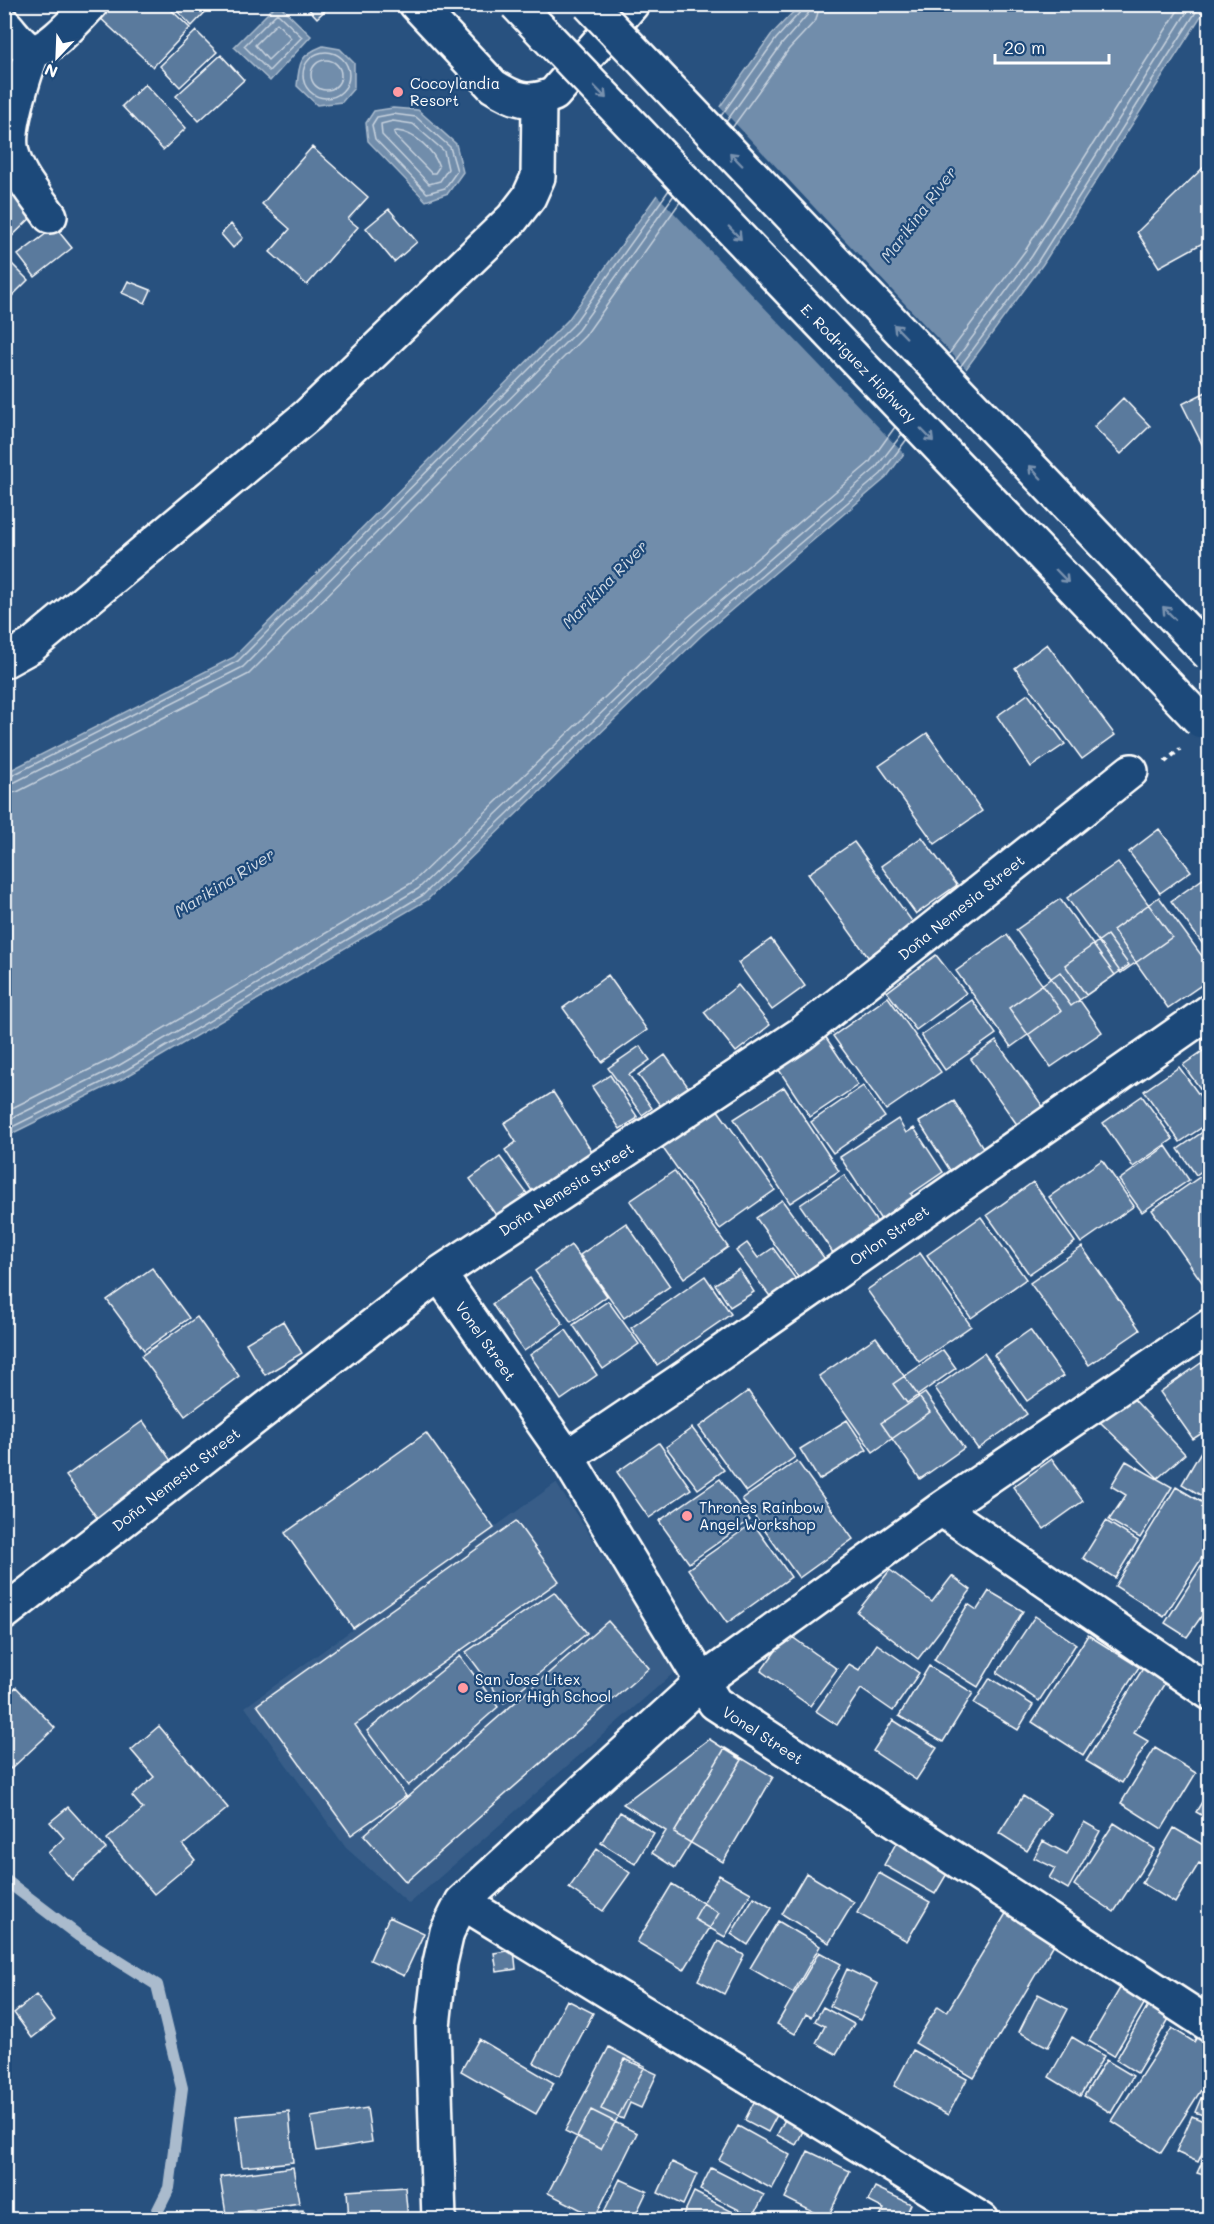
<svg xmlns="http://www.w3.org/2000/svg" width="1214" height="2224" font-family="Mali,sans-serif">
<rect width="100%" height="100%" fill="#28517f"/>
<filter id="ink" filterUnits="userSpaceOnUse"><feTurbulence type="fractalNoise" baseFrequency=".0167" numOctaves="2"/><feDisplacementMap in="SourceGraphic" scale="12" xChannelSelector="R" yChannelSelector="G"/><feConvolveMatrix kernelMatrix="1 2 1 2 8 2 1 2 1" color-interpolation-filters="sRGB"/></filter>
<g filter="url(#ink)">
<path fill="#375d88" d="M556,1483L677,1670L409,1904L346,1848L245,1707Z"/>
<path fill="#718dab" stroke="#aabbcd" stroke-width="1.5" d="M276,5H279L311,36L270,81L234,47Z
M800,5H1208L1043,264L886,478L701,636L427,900L124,1078L5,1137V773L234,657L568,320L771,35Z
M323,46L340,49L354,63V88L342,102L317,105L297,86C299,62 300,55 323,46Z
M393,108L418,110L456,144L463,172L448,193L426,201L368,141L366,123L374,111Z"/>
<path fill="#28517f" d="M718,105L968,371L906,456L655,193Z"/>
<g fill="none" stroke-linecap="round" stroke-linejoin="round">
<path stroke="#c6d1dd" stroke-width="1.5" d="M277,13L302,37L269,71L244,46Z
M277,23L291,38L268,60L255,45Z
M303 75a23 23 0 1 1 46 0a23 23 0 1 1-46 0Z
M311 75a15 15 0 1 1 30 0a15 15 0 1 1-30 0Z
M393,114L416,117L450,147L457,171L445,188L427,193L375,139L372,125L377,117Z
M721,116L776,39L802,10L803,4
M393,121L413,124L444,151L448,169L440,181L429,184L382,135L381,124Z
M726,122L782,44L808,14L811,4
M732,128L789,49L816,20L820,4
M397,131C415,133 434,150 439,167L435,173H431L395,136L394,132Z
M948,355L1025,251L1182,4
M955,361L1032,256L1192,4
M960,367L1038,261L1201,4
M4,777H9L238,661L573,325L669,190
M4,785L13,783L243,667L578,330L674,195
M4,794L17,792L249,674L585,336L680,202
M4,1112L113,1058L413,882L686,619L869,463L895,427
M4,1122L118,1066L418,889L692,626L875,469L902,434
M4,1131L121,1073L423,895L697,631L881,474L907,439"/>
<path stroke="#aabbcd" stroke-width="12" d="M4,1879L79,1936L157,1985L182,2088L169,2188L153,2220"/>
</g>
<path fill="#5a7a9d" stroke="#fff" stroke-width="1.5" d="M107,4H165L190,28L153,67L97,15Z
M170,4H213L192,26Z
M304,4H332L317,18Z
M196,31L217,52L180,87L160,66Z
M221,55L244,80L199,121L176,96Z
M145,84L186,128L163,150L122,106Z
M312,147L368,197L348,219L358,227L307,285L270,252L290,229L262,204Z
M1210,161V239L1159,267L1137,232Z
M4,176L39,210L4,244Z
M389,209L417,242L394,262L366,228Z
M231,224L243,238L233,248L221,234Z
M55,227L72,248L35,277L18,255Z
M4,256L28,280L4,304Z
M128,281L151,290L145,303L122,293Z
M1210,390V450L1206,452L1182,404Z
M1123,398L1150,426L1121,454L1094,427Z
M1047,644L1115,735L1082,759L1015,668Z
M1028,694L1065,744L1031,767L997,716Z
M927,733L982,811L935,844L879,766Z
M1159,829L1191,871L1160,893L1129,852Z
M922,837L957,885L916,914L881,866Z
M854,842L914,924L868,957L808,874Z
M1118,862L1172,937L1121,973L1067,898Z
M1210,874V954L1171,901Z
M1159,897L1210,967V979L1168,1008L1113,930Z
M1060,899L1115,975L1071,1006L1016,930Z
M1007,935L1061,1011L1011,1047L956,971Z
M1107,935L1129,965L1086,995L1065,965Z
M771,939L805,986L772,1010L738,963Z
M936,955L966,993L916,1030L887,992Z
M1060,972L1102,1032L1051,1067L1009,1008Z
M608,975L647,1030L602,1062L563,1008Z
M738,985L770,1025L736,1052L704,1012Z
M888,997L941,1072L886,1110L833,1036Z
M972,1000L996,1034L945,1070L921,1035Z
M825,1036L858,1085L810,1117L777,1067Z
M996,1041L1044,1108L1018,1126L971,1059Z
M640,1046L650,1060L629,1075L652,1108L642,1115L608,1068Z
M1210,1046V1102L1183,1065Z
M665,1055L689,1088L662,1108L638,1075Z
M1179,1067L1210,1110V1122L1180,1142L1144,1091Z
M610,1075L638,1118L620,1129L592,1087Z
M863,1086L885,1117L833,1153L811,1122Z
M784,1087L839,1171L790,1203L734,1119Z
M553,1092L592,1152L581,1159L586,1166L551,1189L547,1181L532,1191L505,1150L516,1142L504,1123Z
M1142,1096L1173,1139L1133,1167L1103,1123Z
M954,1101L987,1154L953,1175L919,1122Z
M717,1109L775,1190L720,1229L662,1147Z
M898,1119L906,1133L914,1128L943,1172L911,1194L920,1208L887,1229L840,1157Z
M1210,1127V1165L1196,1175L1178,1149Z
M1166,1146L1189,1180L1142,1212L1119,1180Z
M500,1157L534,1203L503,1225L470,1179Z
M1102,1160L1134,1206L1081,1243L1049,1197Z
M1210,1170V1282L1204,1285L1152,1210Z
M674,1171L728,1247L684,1278L630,1201Z
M844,1175L884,1232L840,1263L800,1205Z
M1033,1182L1075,1242L1029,1274L987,1215Z
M782,1200L830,1266L803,1284L756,1218Z
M981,1217L1026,1279L971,1318L927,1255Z
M626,1223L670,1286L624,1318L580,1255Z
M747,1243L758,1258L773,1248L803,1289L778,1307L736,1251Z
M571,1245L607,1296L571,1322L535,1271Z
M1082,1247L1140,1330L1089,1365L1030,1283Z
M920,1253L971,1326L919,1362L867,1290Z
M152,1268L189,1318L144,1350L107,1300Z
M739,1269L754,1292L730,1307L715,1284Z
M705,1276L731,1314L657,1365L631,1328Z
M530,1278L563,1324L524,1351L492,1304Z
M608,1301L639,1344L603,1369L573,1325Z
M197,1317L239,1376L185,1416L141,1356Z
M283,1321L302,1353L265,1375L246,1343Z
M566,1330L597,1375L561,1400L530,1355Z
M1030,1330L1063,1376L1027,1401L994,1355Z
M876,1337L930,1412L873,1452L819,1376Z
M943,1350L956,1368L907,1403L893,1384Z
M984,1353L1027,1414L978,1449L935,1388Z
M1201,1363L1210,1375V1428L1193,1439L1160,1392Z
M748,1391L795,1457L746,1492L699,1427Z
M925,1393L964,1448L920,1479L881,1423Z
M1129,1394L1185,1454L1158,1478L1100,1422Z
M847,1420L867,1450L819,1480L800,1449Z
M143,1421L174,1465L98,1519L66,1476Z
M692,1428L724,1470L698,1489L666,1447Z
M426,1433L494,1528L353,1628L285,1533Z
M659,1443L691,1489L649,1518L617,1472Z
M1203,1448L1210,1452V1501L1182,1484Z
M1052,1459L1083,1501L1044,1529L1013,1487Z
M797,1461L853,1539L799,1578L742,1499Z
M1126,1461L1172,1487L1140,1538L1109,1520L1126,1495L1111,1486Z
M720,1479L750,1520L689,1563L659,1521Z
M1176,1487L1210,1507V1545L1164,1617L1115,1586Z
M516,1521L559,1581L355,1725L406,1796L351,1835L257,1705Z
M1106,1521L1138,1541L1115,1578L1083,1558Z
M753,1523L791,1577L727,1623L688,1569Z
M1206,1559L1210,1561V1604L1187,1637L1165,1623Z
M890,1570L932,1602L952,1576L971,1590L918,1659L857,1612Z
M989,1591L1023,1611L978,1687L934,1660L968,1604L977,1610Z
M554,1592L587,1633L504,1703L466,1652Z
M1035,1616L1076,1644L1039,1701L997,1673Z
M608,1621L649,1668L406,1882L364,1835Z
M788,1634L837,1669L810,1706L761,1671Z
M1088,1635L1139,1667L1083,1755L1032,1722Z
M877,1644L919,1673L893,1711L861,1689L837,1725L816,1711L849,1664L859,1670Z
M460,1656L498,1707L408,1786L367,1731Z
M1145,1665L1168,1678L1134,1733L1148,1741L1122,1783L1086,1761Z
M929,1666L973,1693L943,1742L899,1716Z
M990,1678L1033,1705L1018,1730L974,1703Z
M16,1687L55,1728L11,1769L4,1762V1698Z
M893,1720L937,1748L916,1780L873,1751Z
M159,1726L228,1808L183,1845L195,1860L154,1894L107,1839L143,1809L132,1796L154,1777L131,1750Z
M709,1739L742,1760L675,1868L652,1853L666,1831L623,1804Z
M725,1748L773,1777L723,1862L674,1833Z
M1155,1748L1196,1773L1162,1829L1121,1803Z
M1210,1788V1820L1196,1812Z
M1023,1796L1051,1814L1027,1851L999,1833Z
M68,1807L106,1849L72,1880L48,1853L64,1838L50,1822Z
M620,1812L654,1833L635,1864L601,1843Z
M1084,1822L1100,1831L1068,1889L1049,1878L1055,1868L1034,1858L1043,1841L1067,1854Z
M1114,1823L1155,1849L1114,1912L1074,1885Z
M1174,1828L1210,1849V1868L1199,1863L1175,1903L1142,1883Z
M899,1838L922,1851L921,1857L948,1872L935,1894L884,1865Z
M597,1849L630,1873L603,1911L569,1888Z
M806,1873L854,1902L829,1943L782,1914Z
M879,1873L930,1902L907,1941L857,1913Z
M719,1875L751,1893L725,1937L694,1919Z
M672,1884L719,1913L684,1970L637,1942Z
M754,1897L772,1908L748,1945L731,1934Z
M1008,1910L1057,1939L974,2078L915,2043L938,2006L947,2012Z
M389,1917L424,1933L404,1976L370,1960Z
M778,1921L820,1946L793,1993L750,1968Z
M718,1941L744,1955L724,1994L698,1980Z
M514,1950L516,1969L497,1972L494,1953Z
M819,1952L841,1964L811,2017L806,2014L795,2034L777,2024Z
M847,1969L878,1984L860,2020L830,2006Z
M1126,1978L1151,1992L1114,2056L1089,2041Z
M1038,1994L1068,2009L1048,2047L1019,2032Z
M36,1995L55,2020L32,2038L14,2013Z
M1154,1995L1176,2007L1137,2073L1116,2060Z
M567,2000L593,2013L560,2076L534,2063Z
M823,2007L854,2024L836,2054L816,2043L825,2026L815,2021Z
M1204,2026L1210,2030V2076L1161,2153L1112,2121L1172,2028L1194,2042Z
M1072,2037L1104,2056L1080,2096L1049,2077Z
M479,2039L554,2083L536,2114L461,2071Z
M609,2047L645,2066L601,2149L565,2131Z
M913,2050L967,2079L948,2115L894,2086Z
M625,2059L657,2074L641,2108L630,2103L623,2119L601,2109Z
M1106,2060L1133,2076L1111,2113L1084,2096Z
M759,2092L783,2104L768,2132L745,2120Z
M1201,2098L1210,2102V2118L1195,2112Z
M367,2108L372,2142L317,2151L311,2117Z
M791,2108L810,2117L796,2145L777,2135Z
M591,2110L637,2133L595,2217L548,2193Z
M289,2111L293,2162L242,2167L236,2116Z
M1192,2116L1210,2124V2136L1198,2162L1176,2152Z
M738,2126L790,2155L772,2189L719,2160Z
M1210,2145V2177L1197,2173Z
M808,2151L850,2171L827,2219L785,2198Z
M672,2162L697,2174L683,2205L658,2193Z
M293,2167L299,2203L226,2214L220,2177Z
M711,2168L764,2195L753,2217L700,2190Z
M620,2179L647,2191L633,2220H600Z
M405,2187L408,2220H349L347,2191Z
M875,2187L911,2204L904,2220H886L880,2217L884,2209L868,2201Z
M694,2192L735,2213L732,2220H681Z
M303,2210L304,2220H268V2212Z"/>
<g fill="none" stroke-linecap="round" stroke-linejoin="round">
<defs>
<path id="minor" d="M4,24C12,32 21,47 32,50C47,54 80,15 91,4
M33,51C25,73 8,124 11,147C14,172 36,196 50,216
M4,661L31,646L308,415L512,219L529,197L538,177L539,101
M439,1274L567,1457L715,1703L1210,2025
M567,1457L692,1373L1210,1011
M941,1509L1210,1693
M4,1613L439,1274L801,1034L1131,771
M462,1902L982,2220
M439,2220L433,2026L440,1963L447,1932L462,1902L703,1681L941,1509L1210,1326"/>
<path id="tertiary" d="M416,4L493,86C515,100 529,105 554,94L632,4"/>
</defs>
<use href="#minor" stroke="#fff" stroke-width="38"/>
<use href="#tertiary" stroke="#fff" stroke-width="38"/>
<path stroke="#fff" stroke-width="4" stroke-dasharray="4.5 4.5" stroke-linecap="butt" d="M1165,762L1180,749"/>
<use href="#minor" stroke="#1f4a7a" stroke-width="33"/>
<use href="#tertiary" stroke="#1f4a7a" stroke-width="33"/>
<defs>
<path id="primary-bridge" d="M516,4L1201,721
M589,4L1210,655"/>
</defs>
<use href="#primary-bridge" stroke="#fff" stroke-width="38" stroke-linecap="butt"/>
<use href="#primary-bridge" stroke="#1f4a7a" stroke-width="33"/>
</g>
<defs><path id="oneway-shaft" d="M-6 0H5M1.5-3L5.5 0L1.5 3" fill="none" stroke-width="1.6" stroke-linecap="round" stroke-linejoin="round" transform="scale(1.5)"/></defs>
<g stroke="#7992af">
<use href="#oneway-shaft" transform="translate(600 92) rotate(46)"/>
<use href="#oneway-shaft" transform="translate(736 159) rotate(-134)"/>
<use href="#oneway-shaft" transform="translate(735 233) rotate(46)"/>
<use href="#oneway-shaft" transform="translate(900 331) rotate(-134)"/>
<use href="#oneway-shaft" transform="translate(927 435) rotate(46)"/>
<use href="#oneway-shaft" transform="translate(1035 472) rotate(-134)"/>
<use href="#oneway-shaft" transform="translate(1062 576) rotate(46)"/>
<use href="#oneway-shaft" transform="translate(1169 613) rotate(-134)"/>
</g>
</g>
<g fill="#ff9aa2" stroke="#1f4a7a" stroke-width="2">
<circle cx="398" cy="92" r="6"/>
<circle cx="687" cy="1516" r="6"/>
<circle cx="463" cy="1688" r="6"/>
</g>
<g text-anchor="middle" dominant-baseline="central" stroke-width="4.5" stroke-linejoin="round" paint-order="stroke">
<g font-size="15" fill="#fff" stroke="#1f4a7a" text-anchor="start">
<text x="410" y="83">Cocoylandia<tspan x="410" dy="17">Resort</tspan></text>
<text x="699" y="1507">Thrones Rainbow<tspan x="699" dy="17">Angel Workshop</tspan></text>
<text x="475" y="1679">San Jose Litex<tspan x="475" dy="17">Senior High School</tspan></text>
</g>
<g font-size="15" fill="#fff" stroke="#1f4a7a">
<text transform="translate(859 363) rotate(46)">E. Rodriguez Highway</text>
<text transform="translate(961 907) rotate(-39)">Doña Nemesia Street</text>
<text transform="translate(566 1189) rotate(-33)">Doña Nemesia Street</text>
<text transform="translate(889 1235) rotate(-35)">Orlon Street</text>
<text transform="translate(486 1341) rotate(55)">Vonel Street</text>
<text transform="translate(176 1479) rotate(-38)">Doña Nemesia Street</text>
<text transform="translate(763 1735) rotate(33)">Vonel Street</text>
</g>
<g font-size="16" font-style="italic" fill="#d4dde6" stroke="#1f4a7a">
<text transform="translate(918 214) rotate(-53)">Marikina River</text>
<text transform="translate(604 584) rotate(-46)">Marikina River</text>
<text transform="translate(224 882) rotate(-32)">Marikina River</text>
</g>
</g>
<rect width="1214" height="2224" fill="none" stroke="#1f4a7a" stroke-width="24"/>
<rect x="12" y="12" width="1190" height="2200" fill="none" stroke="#fff" stroke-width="2" filter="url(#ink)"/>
<g transform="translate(57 57) rotate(203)" stroke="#1f4a7a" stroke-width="4.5" paint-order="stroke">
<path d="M0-4.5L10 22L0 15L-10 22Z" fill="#ffffff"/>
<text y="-9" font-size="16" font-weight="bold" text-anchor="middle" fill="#ffffff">N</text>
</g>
<path d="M995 54v9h114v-9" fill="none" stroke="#ffffff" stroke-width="3"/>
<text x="1004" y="54" font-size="18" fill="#ffffff" stroke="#1f4a7a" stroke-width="4.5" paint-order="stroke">20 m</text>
</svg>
